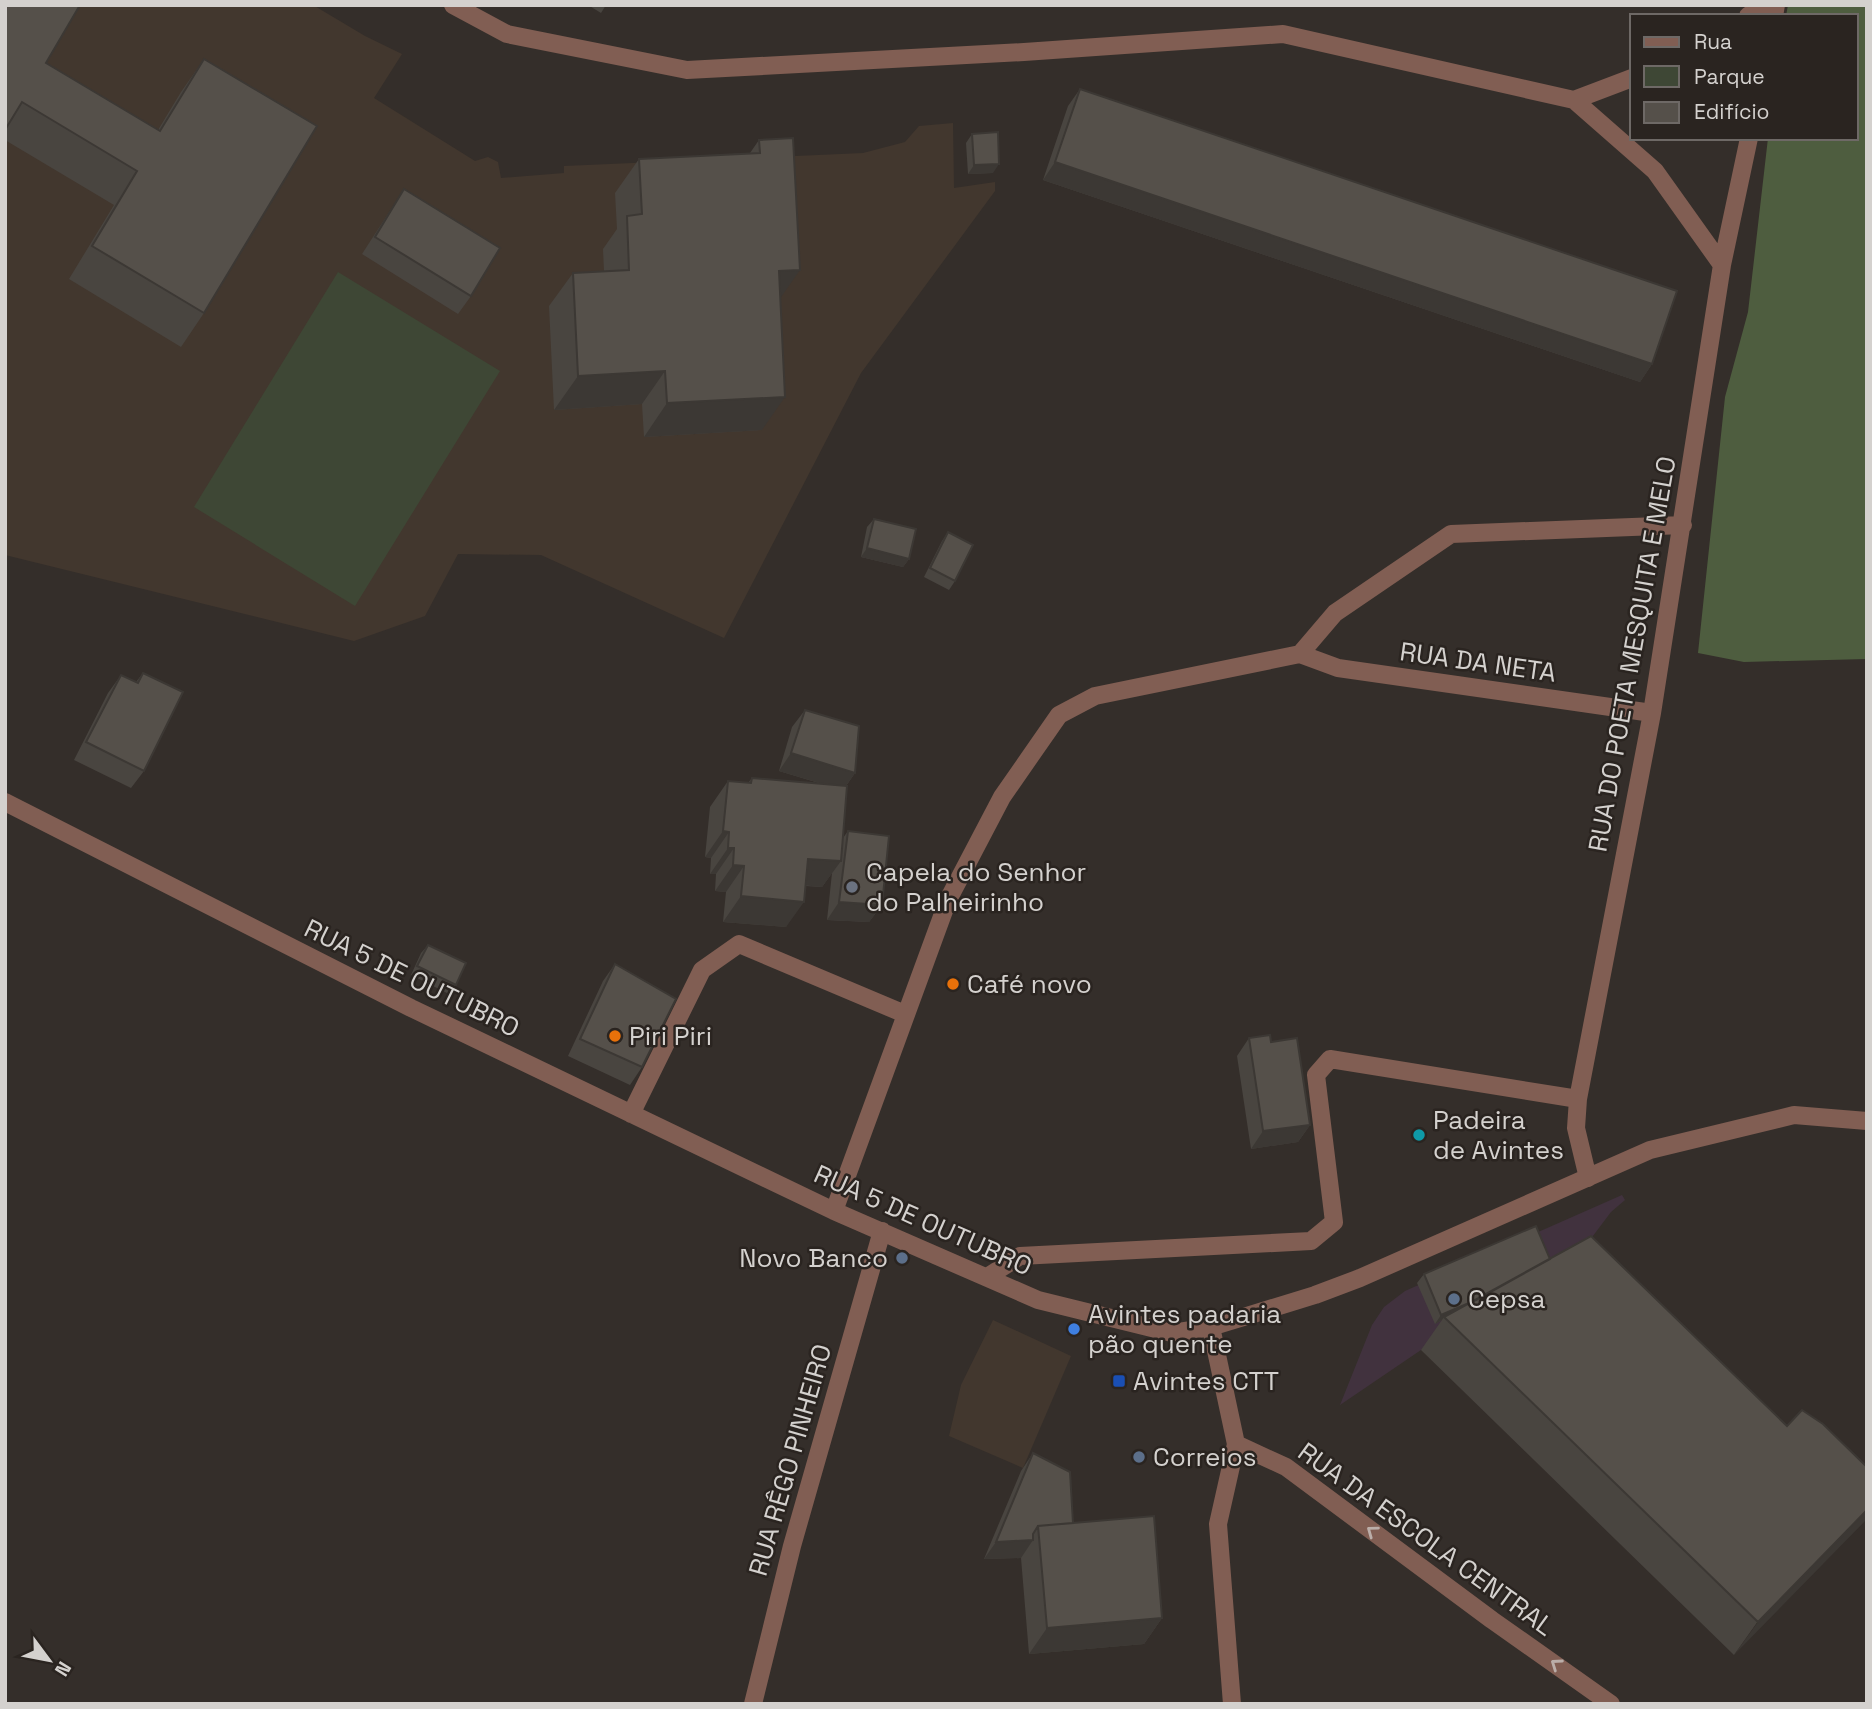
<svg xmlns="http://www.w3.org/2000/svg" width="1872" height="1709" font-family="'Space Grotesk',sans-serif">
<rect width="100%" height="100%" fill="#342e2a"/>
<path fill="#41323e" d="M1622,1195L1625,1200L1611,1212L1568,1269L1421,1350L1340,1405L1372,1325L1384,1307L1405,1291Z"/>
<path fill="#42372e" d="M5,5H313L365,36L402,54L374,98L475,161L488,157L498,162L501,178L564,173V166L863,153L905,142L919,126L953,123L954,188L995,182V191L861,373L724,638L541,555L458,554L425,616L354,641L5,555Z
M993,1320L1071,1356L1023,1468L949,1436L961,1385Z"/>
<path fill="#3e4735" d="M338,272L500,371L355,606L194,507Z"/>
<path fill="#4e5d3f" d="M1788,5H1867V659L1744,662L1698,653L1725,397L1748,312L1768,138H1856V16H1786Z"/>
<g fill="none" stroke-linecap="round" stroke-linejoin="round">
<path stroke="#815e53" stroke-width="18" d="M453,5L507,34L687,70L1024,52L1283,34L1574,100L1655,171L1722,265
M1748,16L1764,5
M1774,16L1776,5
M1574,100L1632,78
M1300,654L1338,668L1652,713
M5,802L411,1008L834,1211L1038,1300L1172,1333L1211,1327L1315,1295L1360,1278L1650,1150L1794,1115L1867,1121
M631,1114L702,970L739,944L905,1014
M1588,1178L1576,1128L1578,1099L1652,713L1722,265L1749,138
M834,1211L948,900L1002,797L1059,715L1095,696L1300,654L1335,613L1451,534L1683,525
M987,1277L1020,1256L1311,1241L1334,1222L1316,1075L1330,1059L1578,1099
M1211,1327L1236,1444L1218,1524L1232,1704
M1236,1444L1286,1467L1492,1620L1611,1704
M753,1704L792,1546L882,1231"/>
</g>
<path fill="#494540" d="M5,5L46,63L158,130L181,92L204,59V313L181,347L69,279L114,205L5,140Z
M588,5H606L601,13Z
M1080,89L1652,364L1640,382L1043,180L1068,106Z
M972,134L993,173L968,174L966,143Z
M759,140L780,299L762,430L644,437L642,404L554,410L549,306L573,273L604,271L603,249L617,229L615,193L639,159L750,153Z
M404,189L471,296L458,314L362,254Z
M874,519L909,559L903,567L861,557L867,527Z
M948,532L955,581L949,590L924,577L942,541Z
M143,673L144,771L131,788L74,760L108,693L121,675L136,682Z
M805,710L855,773L846,786L843,838L848,831L882,905L869,922L827,920L832,873L822,887L806,886L786,927L723,922L726,892L715,891L716,874H710L711,858L705,857L710,807L728,781L748,783L752,778L822,784L779,771L792,727Z
M428,945L456,985L449,994L411,975L421,953Z
M615,964L642,1067L630,1085L568,1056L603,981Z
M1249,1038L1271,1042L1310,1125L1298,1142L1251,1149L1237,1056Z
M1550,1259L1787,1426L1867,1467L1734,1655L1421,1350L1442,1320L1435,1324L1417,1283L1424,1274Z
M1033,1453L1073,1523L1162,1618L1144,1644L1029,1654L1021,1558L984,1559L1021,1471Z"/>
<path fill="#3c3834" d="M1055,162L1652,364L1640,382L1043,180Z
M999,164L993,173L968,174L974,165Z
M800,270L777,303L779,271Z
M665,371L642,404L554,410L578,376Z
M785,397L762,430L644,437L667,403Z
M867,548L909,559L903,567L861,557Z
M791,753L855,773L843,790L779,771Z
M723,831L729,832L711,858L705,857Z
M728,848H734L716,874H710Z
M808,859L841,861L822,887L790,884Z
M733,865L744,866L726,892L715,891Z
M741,896L804,902L786,927L723,922Z
M839,902L882,905L869,922L827,920Z
M1310,1125L1298,1142L1251,1149L1263,1131Z
M1553,1266L1444,1317L1442,1320L1435,1324L1441,1315Z
M1867,1510V1519L1734,1655L1758,1622Z
M1033,1540L1021,1558L984,1559L996,1542Z
M1162,1618L1144,1644L1029,1654L1047,1628Z"/>
<path fill="#55504a" stroke="#3c3834" stroke-width="2" d="M5,5H80L46,63L160,131L204,59L317,126L204,313L92,246L137,171L22,102L5,130Z
M1080,89L1677,291L1652,364L1055,162Z
M998,132L999,164L974,165L972,134Z
M793,138L800,270L779,271L785,397L667,403L665,371L578,376L573,273L629,270L627,216L642,214L639,159L760,153L759,140Z
M404,189L500,248L471,296L375,237Z
M874,519L916,529L909,559L867,548Z
M948,532L973,545L955,581L930,568Z
M143,673L183,692L144,771L86,742L121,675L138,683Z
M805,710L859,726L855,773L791,753Z
M752,778L847,786L841,861L808,859L804,902L741,896L744,866L733,865L734,848H728L729,832L723,831L728,781L751,783Z
M848,831L889,836L882,905L839,902Z
M428,945L466,963L456,985L417,966Z
M615,964L676,999L642,1067L580,1039Z
M1270,1035L1271,1042L1297,1038L1310,1125L1263,1131L1249,1038Z
M1536,1226L1550,1259L1476,1300L1441,1315L1424,1274Z
M1591,1236L1787,1426L1802,1410L1823,1424L1867,1467V1510L1758,1622L1444,1317Z
M1033,1453L1070,1472L1073,1523L1038,1526L1033,1534V1540L996,1542Z
M1154,1516L1162,1618L1047,1628L1038,1526Z"/>
<defs><path id="oneway-chevron" d="M-2-3.5L2.5 0L-2 3.5" fill="none" stroke-width="1.6" stroke-linecap="round" stroke-linejoin="round" transform="scale(1.75)"/></defs>
<g stroke="#bbaea9">
<use href="#oneway-chevron" transform="translate(1372 1531) rotate(-144)"/>
<use href="#oneway-chevron" transform="translate(1556 1664) rotate(-145)"/>
</g>
<circle fill="#6b7280" stroke="#2a2420" stroke-width="2.5" cx="852" cy="887" r="7"/>
<g fill="#e8710a" stroke="#2a2420" stroke-width="2.5">
<circle cx="953" cy="984" r="7"/>
<circle cx="615" cy="1036" r="7"/>
</g>
<circle fill="#0f9aa8" stroke="#2a2420" stroke-width="2.5" cx="1419" cy="1135" r="7"/>
<g fill="#5c6f8a" stroke="#2a2420" stroke-width="2.5">
<circle cx="902" cy="1258" r="7"/>
<circle cx="1454" cy="1299" r="7"/>
<circle cx="1139" cy="1457" r="7"/>
</g>
<circle fill="#3f7fe0" stroke="#2a2420" stroke-width="2.5" cx="1074" cy="1329" r="7"/>
<rect fill="#1a4fb4" stroke="#2a2420" stroke-width="2.5" x="1112" y="1374" width="14" height="14" rx="3.5"/>
<g text-anchor="middle" dominant-baseline="central" stroke-width="5" stroke-linejoin="round" paint-order="stroke">
<g font-size="26" fill="#d4d1ce" stroke="#2a2420">
<text transform="translate(1632 654) rotate(-80)">RUA DO POETA MESQUITA E MELO</text>
<text transform="translate(1478 662) rotate(8)">RUA DA NETA</text>
<text transform="translate(412 978) rotate(26)">RUA 5 DE OUTUBRO</text>
<text transform="translate(923 1220) rotate(24)">RUA 5 DE OUTUBRO</text>
<text transform="translate(790 1460) rotate(-74)">RUA RÊGO PINHEIRO</text>
<text transform="translate(1426 1539) rotate(36)">RUA DA ESCOLA CENTRAL</text>
</g>
<g font-size="26" fill="#d4d1ce" stroke="#2a2420" text-anchor="start">
<text x="866" y="872">Capela do Senhor<tspan x="866" dy="30">do Palheirinho</tspan></text>
<text x="967" y="984">Café novo</text>
<text x="629" y="1036">Piri Piri</text>
<text x="1433" y="1120">Padeira<tspan x="1433" dy="30">de Avintes</tspan></text>
<text x="888" y="1258" text-anchor="end">Novo Banco</text>
<text x="1468" y="1299">Cepsa</text>
<text x="1088" y="1314">Avintes padaria<tspan x="1088" dy="30">pão quente</tspan></text>
<text x="1133" y="1381">Avintes CTT</text>
<text x="1153" y="1457">Correios</text>
</g>
</g>
<rect width="1872" height="1709" fill="none" stroke="#d4d1ce" stroke-width="14"/>
<rect x="1630" y="14" width="228" height="126" fill="#2a2420" stroke="#6e6966" stroke-width="2"/>
<rect x="1644" y="37" width="35" height="10" fill="#815e53" stroke="#6e6966" stroke-width="2"/>
<text x="1694" y="49" font-size="21" fill="#d4d1ce">Rua</text>
<rect x="1644" y="66" width="35" height="21" fill="#3e4735" stroke="#6e6966" stroke-width="2"/>
<text x="1694" y="84" font-size="21" fill="#d4d1ce">Parque</text>
<rect x="1644" y="102" width="35" height="21" fill="#55504a" stroke="#6e6966" stroke-width="2"/>
<text x="1694" y="119" font-size="21" fill="#d4d1ce">Edifício</text>
<g transform="translate(49 1660) rotate(122)" stroke="#2a2420" stroke-width="5" paint-order="stroke">
<path d="M0-5L12 26L0 18L-12 26Z" fill="#d4d1ce"/>
<text y="-10" font-size="19" font-weight="bold" text-anchor="middle" fill="#d4d1ce">N</text>
</g>
</svg>
